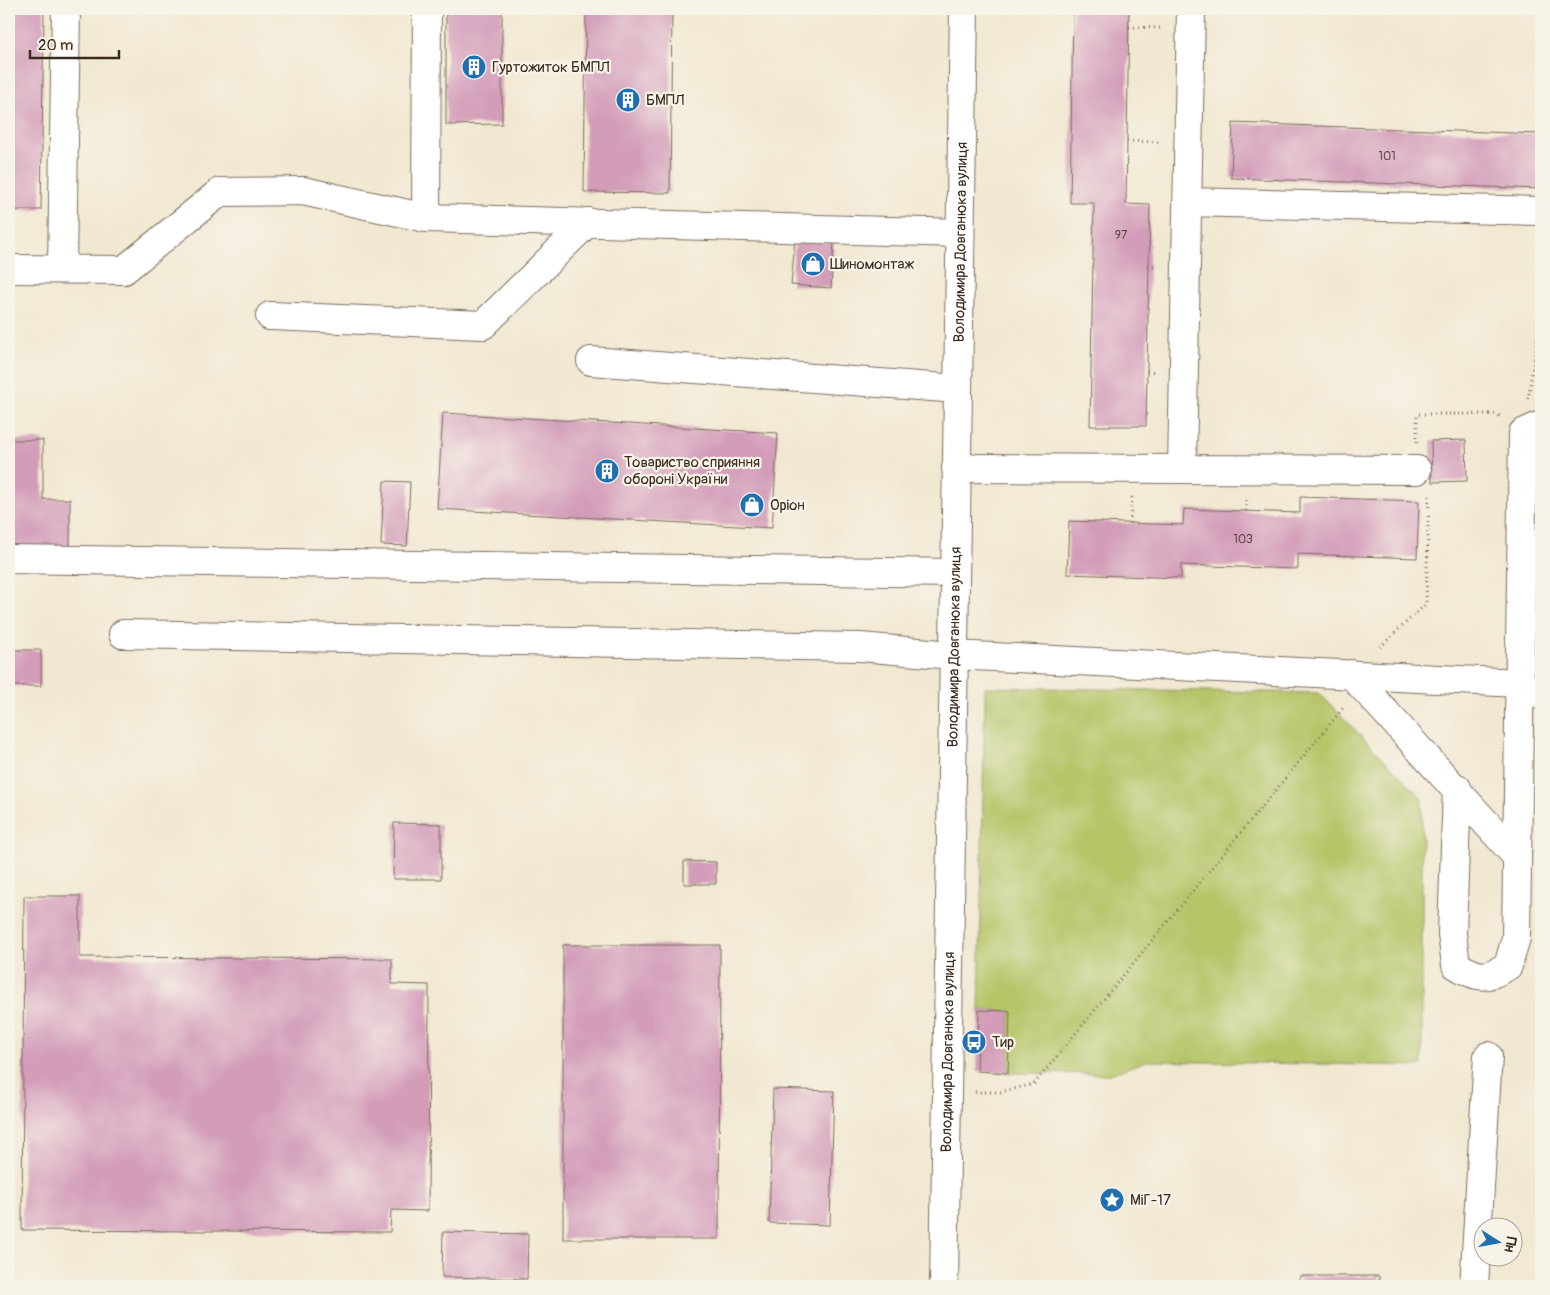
<svg xmlns="http://www.w3.org/2000/svg" width="1550" height="1295" font-family="Pangolin,sans-serif">
<rect width="100%" height="100%" fill="#f7f3e8"/>
<filter id="ink" filterUnits="userSpaceOnUse"><feTurbulence type="fractalNoise" baseFrequency=".02" numOctaves="2"/><feDisplacementMap in="SourceGraphic" scale="10" xChannelSelector="R" yChannelSelector="G"/><feConvolveMatrix kernelMatrix="1 2 1 2 8 2 1 2 1" color-interpolation-filters="sRGB"/></filter>
<filter id="wash" filterUnits="userSpaceOnUse"><feTurbulence type="fractalNoise" baseFrequency=".0096" numOctaves="4" result="noise"/><feDisplacementMap in="SourceGraphic" scale="20" xChannelSelector="R" yChannelSelector="G"/><feGaussianBlur stdDeviation="1.12" result="paint"/><feColorMatrix in="noise" values="0 0 0 0 0 0 0 0 0 0 0 0 0 0 0 0 0 1.4 0 .05"/><feComposite in="paint" operator="in"/></filter>
<g filter="url(#wash)">
<rect width="100%" height="100%" fill="#f1e8d1"/>
<path fill="#b5c568" stroke="#787843" d="M985,687L1319,693L1422,798V1066L1147,1061L1110,1074L1008,1073L1010,1011L979,1010Z"/>
<g id="blocks">
<path fill="#d39cb9" d="M9,9H44L41,210H9Z
M446,9H502V124L446,125Z
M586,9H672L670,193L584,192Z
M1073,9H1129L1126,204L1150,205L1146,426H1090L1094,203H1070Z
M1233,123L1541,134V189L1231,178Z
M795,240L834,243L831,288L791,285Z
M443,413L778,433L772,528L437,509Z
M9,440H43V499H70V551H9Z
M1466,440L1467,481L1432,482L1431,441Z
M384,481L410,482L407,546L381,545Z
M1300,497L1419,501L1417,558L1298,554V569L1181,565V578L1067,574L1069,521L1183,525L1184,509L1300,513Z
M9,650H41V686H9Z
M394,823L441,824V879H393Z
M684,861L716,862V884H684Z
M24,896H80V957L392,959V984L429,985L428,1211L391,1210L390,1232L22,1230Z
M563,945H720L719,1239H563Z
M979,1010L1010,1011L1008,1073L977,1071Z
M773,1089L834,1091L830,1225L769,1223Z
M443,1232L528,1234L527,1279L442,1277Z
M1300,1276H1379V1286H1300Z"/>
</g>
</g>
<g filter="url(#ink)">
<use href="#blocks" fill-opacity="0" stroke="#7b6c5d" stroke-width="1"/>
<g fill="none" stroke-linecap="round" stroke-linejoin="round">
<defs>
<path id="minor" d="M1191,9L1182,469L1417,470
M1187,202L1541,211
M426,218L427,9
M62,268L66,9
M9,269L124,270L220,192L303,191L426,218L960,233
M270,316L483,325L588,222
M591,361L958,389
M956,468L1182,469
M9,559L955,573
M123,634L860,647L953,655L1519,683L1541,695
M1351,674L1517,857
M1457,788L1452,934L1456,965C1480,979 1485,979 1508,966L1516,938L1523,433L1541,425
M1474,1286L1488,1056"/>
<g id="major">
<path id="s1" d="M944,1286L964,9"/>
</g>
</defs>
<use href="#minor" stroke="#7b6c5d" stroke-width="30"/>
<use href="#major" stroke="#7b6c5d" stroke-width="30"/>
<path stroke="#7b6c5d" stroke-width="3" stroke-dasharray="1 4" stroke-linecap="butt" d="M1129,27L1163,28
M1127,141L1159,142
M1148,266H1158
M1147,371L1156,372
M1528,399L1541,313
M1417,442V414H1496L1500,416
M1246,511V497
M1130,523L1132,496
M1380,647L1426,604L1429,496
M975,1092H1001L1034,1084L1344,707"/>
<use href="#minor" stroke="#fff" stroke-width="28"/>
<use href="#major" stroke="#fff" stroke-width="28"/>
</g>
</g>
<defs>
<symbol id="building-disc" viewBox="-11 -11 22 22"><circle r="9.5" fill="#1f6fb2" stroke="#f7f3e8"/><path d="M-4-6H4V6H1V3H-1V6H-4ZM-2.5-4.3h1.7v1.8h-1.7ZM.8-4.3h1.7v1.8H.8ZM-2.5-1h1.7V.8h-1.7ZM.8-1h1.7V.8H.8Z" fill="#fff"/></symbol>
<symbol id="shop-disc" viewBox="-11 -11 22 22"><circle r="9.5" fill="#1f6fb2" stroke="#f7f3e8"/><path d="M-5-2.5h2.3a2.7 3.5 0 0 1 5.4 0H5L5.5 6h-11ZM-1.5-2.5h3a1.5 2.3 0 0 0-3 0Z" fill="#fff"/></symbol>
<symbol id="bus-disc" viewBox="-11 -11 22 22"><circle r="9.5" fill="#1f6fb2" stroke="#f7f3e8"/><path d="M-5-6H5V4H4V6H2V4H-2V6H-4V4H-5ZM-3.5-4V0h7V-4ZM-3.5 1.2v1.5H-2V1.2ZM2 1.2v1.5H3.5V1.2Z" fill="#fff"/></symbol>
<symbol id="sight-disc" viewBox="-11 -11 22 22"><circle r="9.5" fill="#1f6fb2" stroke="#f7f3e8"/><path d="M0-6L1.8-2.2L6-1.7L2.9 1.2L3.7 5.4L0 3.3L-3.7 5.4L-2.9 1.2L-6-1.7L-1.8-2.2Z" fill="#fff"/></symbol>
</defs>
<g fill-rule="evenodd">
<use href="#building-disc" x="460" y="53" width="28" height="28"/>
<use href="#building-disc" x="614" y="86" width="28" height="28"/>
<use href="#shop-disc" x="799" y="250" width="28" height="28"/>
<use href="#building-disc" x="593" y="457" width="28" height="28"/>
<use href="#shop-disc" x="738" y="491" width="28" height="28"/>
<use href="#bus-disc" x="960" y="1028" width="28" height="28"/>
<use href="#sight-disc" x="1098" y="1186" width="28" height="28"/>
</g>
<g text-anchor="middle" dominant-baseline="central" stroke-width="4.5" stroke-linejoin="round" paint-order="stroke">
<g font-size="12" fill="#614645">
<text x="1387" y="156">101</text>
<text x="1121" y="235">97</text>
<text x="1243" y="539">103</text>
</g>
<g font-size="15" fill="#3b2a1e" stroke="#f7f3e8" text-anchor="start">
<text x="492" y="67">Гуртожиток БМПЛ</text>
<text x="646" y="100">БМПЛ</text>
<text x="830" y="264">Шиномонтаж</text>
<text x="624" y="462">Товариство сприяння<tspan x="624" dy="17">обороні України</tspan></text>
<text x="770" y="505">Оріон</text>
<text x="992" y="1042">Тир</text>
<text x="1130" y="1200">МіГ-17</text>
</g>
<g font-size="15" fill="#3b2a1e" stroke="#f7f3e8">
<text stroke="none"><textPath href="#s1" startOffset="1044">Володимира Довганюка вулиця</textPath></text>
<text stroke="none"><textPath href="#s1" startOffset="639">Володимира Довганюка вулиця</textPath></text>
<text stroke="none"><textPath href="#s1" startOffset="234">Володимира Довганюка вулиця</textPath></text>
</g>
</g>
<rect width="1550" height="1295" fill="none" stroke="#f7f3e8" stroke-width="30"/>
<g transform="translate(1498 1242) rotate(101)"><circle r="24" fill="#f7f3e8" stroke="#aca397"/>
<path d="M0-4L9 19L0 12L-9 19Z" fill="#1f6fb2"/>
<text y="-8" font-size="14" font-weight="bold" text-anchor="middle" fill="#3b2a1e">Пн</text>
</g>
<path d="M30 50v8h89v-8" fill="none" stroke="#3b2a1e" stroke-width="2.5"/>
<text x="38" y="50" font-size="15" fill="#3b2a1e" stroke="#f7f3e8" stroke-width="4" paint-order="stroke">20 m</text>
</svg>
